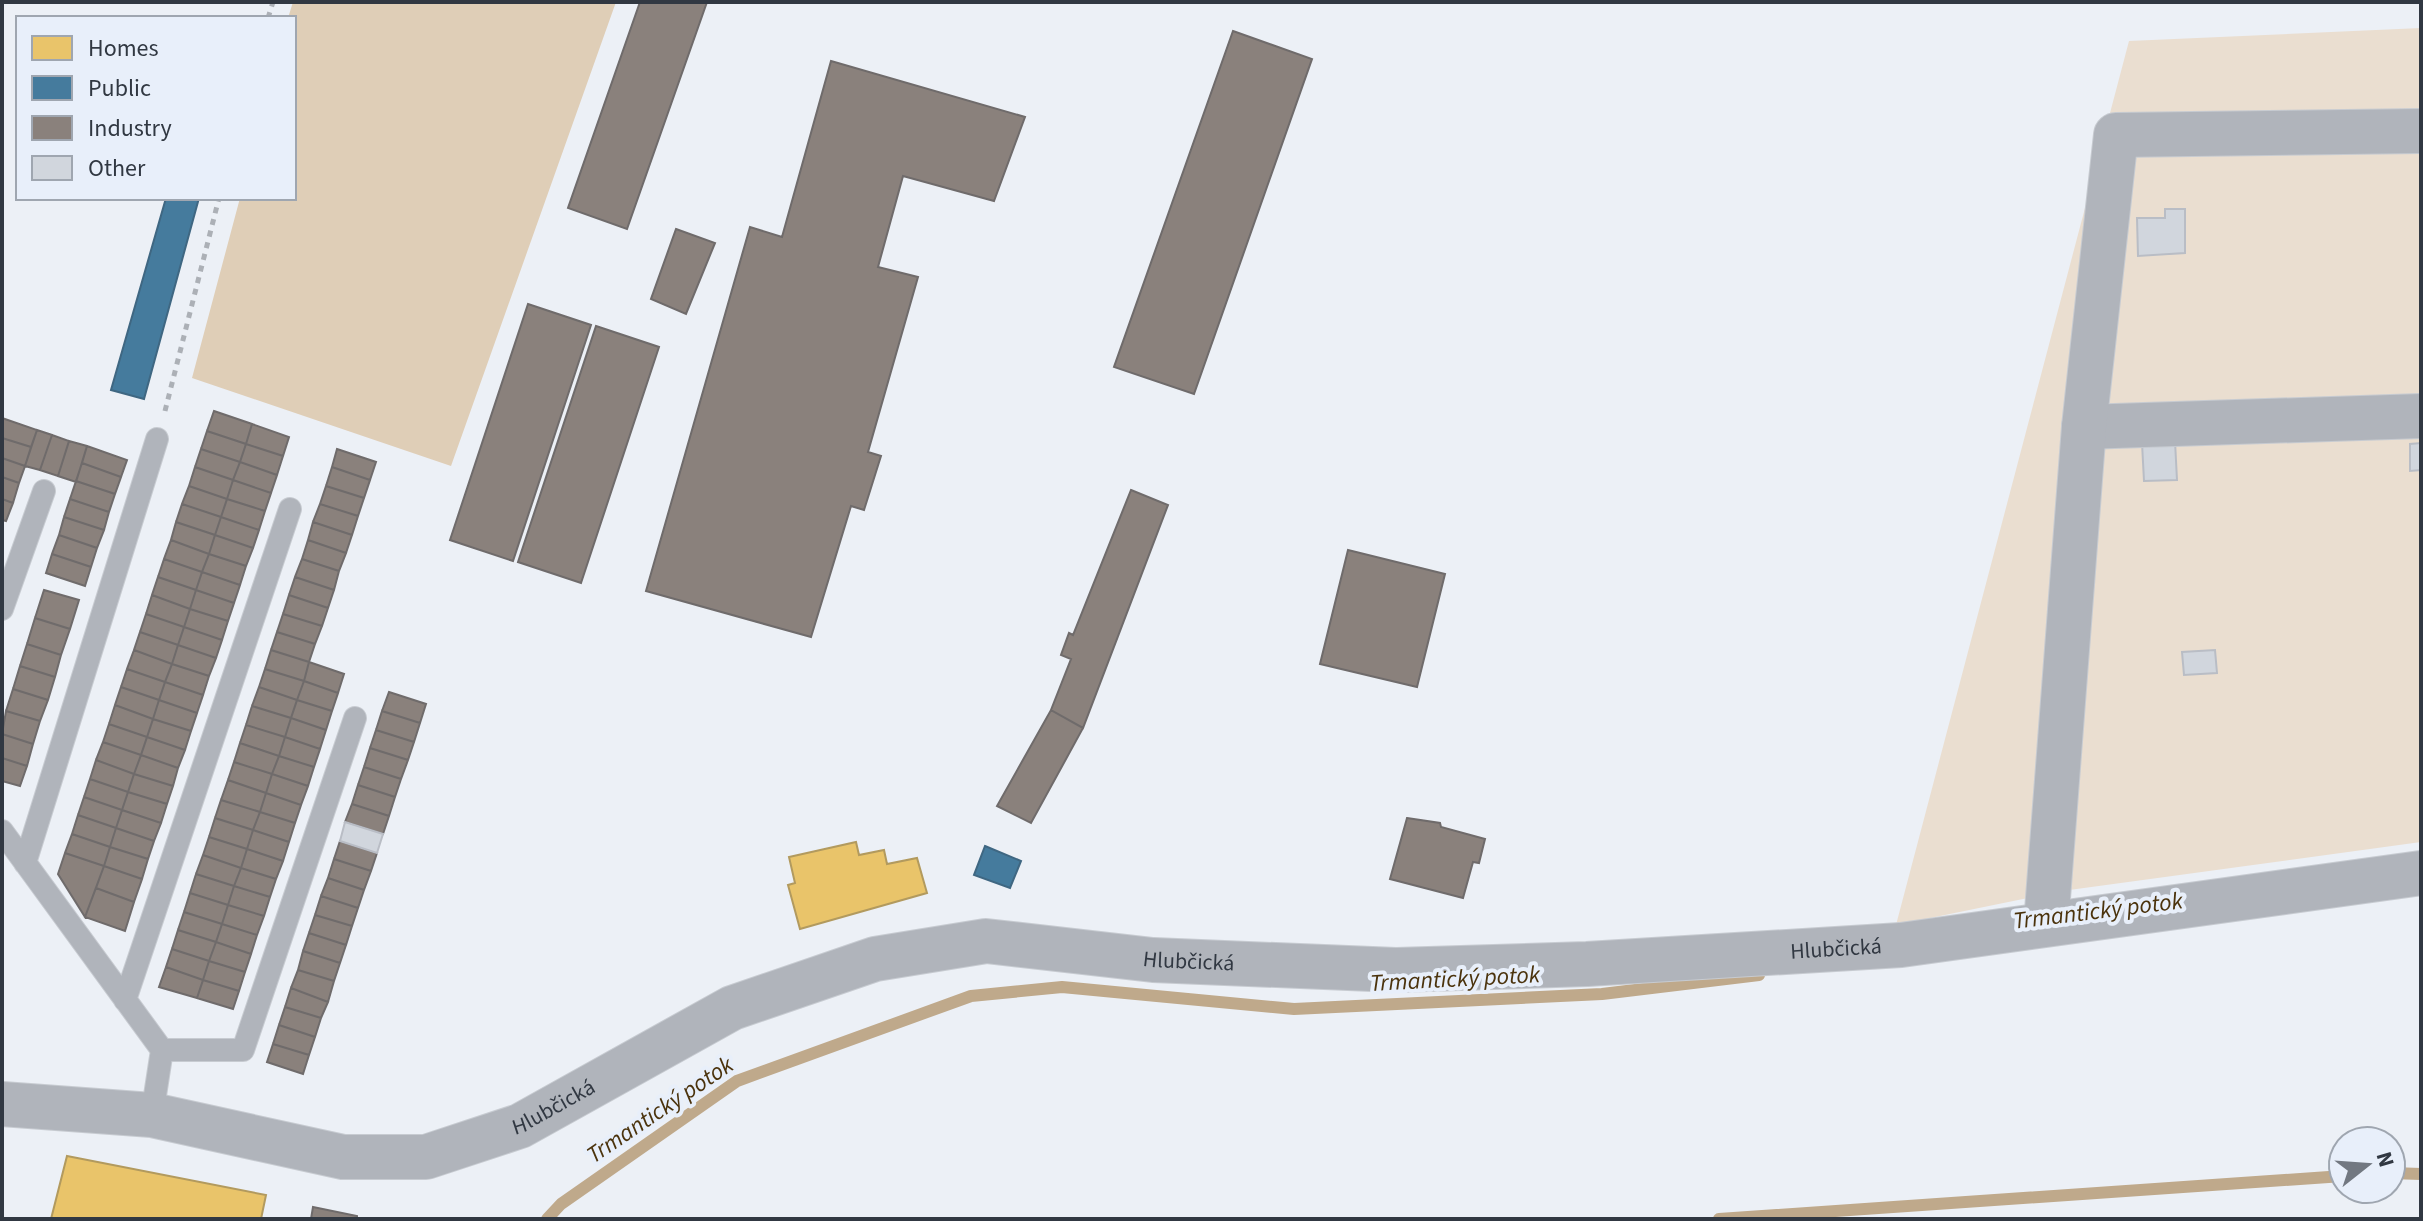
<svg xmlns="http://www.w3.org/2000/svg" width="2423" height="1221" font-family="'Source Sans 3',sans-serif">
<rect width="100%" height="100%" fill="#ecf0f6"/>
<path fill="#eaded0" d="M2421,28V842L2062,891L1896,925L2129,41Z"/>
<path fill="#dfceb7" d="M293,2H616L451,466L192,378L240,198H294V18H288Z"/>
<path fill="#e9c46a" stroke="#b29a5e" stroke-width="2" d="M856,842L859,855L884,850L887,864L917,858L927,893L800,929L788,885L795,883L789,857Z
M67,1156L266,1195L261,1219H51Z"/>
<path fill="#457b9d" stroke="#3f6782" stroke-width="2" d="M166,198H199L144,399L111,390Z
M985,846L1021,861L1010,888L974,875Z"/>
<path fill="#8a817c" stroke="#6f6b6b" stroke-width="2" d="M640,2H707L627,229L568,208Z
M1233,31L1312,59L1194,394L1114,367Z
M831,61L1025,117L994,201L903,176L878,267L918,277L868,452L881,456L864,510L851,506L811,637L646,591L750,227L782,237Z
M676,229L715,243L686,314L651,299Z
M528,304L591,325L513,561L450,540Z
M596,326L659,347L581,583L518,562Z
M214,411L252,424L246,444L207,431Z
M2,418L37,430L31,447L2,438Z
M252,424L289,437L283,456L246,444Z
M37,430L52,435L40,470L25,466Z
M207,431L246,444L240,462L201,449Z
M52,435L69,441L58,476L40,470Z
M2,438L31,447L25,466L2,458Z
M69,441L87,446L76,482L58,476Z
M246,444L283,456L277,475L240,462Z
M87,446L127,460L121,477L82,463Z
M201,449L240,462L233,480L195,467Z
M337,449L376,462L370,480L332,467Z
M2,458L25,466L19,483L2,477Z
M240,462L277,475L271,493L233,480Z
M82,463L121,477L115,494L76,481Z
M195,467L233,480L227,499L189,486Z
M332,467L370,480L364,498L326,486Z
M2,477L19,483L13,503L2,499Z
M233,480L271,493L265,511L227,499Z
M76,481L115,494L109,512L70,499Z
M189,486L227,499L221,517L182,504Z
M326,486L364,498L358,516L320,504Z
M1131,490L1168,505L1083,728L1051,710L1071,659L1061,655L1069,633L1073,635Z
M2,499L13,503L6,521L2,520Z
M70,499L109,512L104,530L64,517Z
M227,499L265,511L259,530L221,517Z
M182,504L221,517L215,535L176,522Z
M320,504L358,516L352,535L313,522Z
M64,517L104,530L97,548L59,535Z
M221,517L259,530L253,548L215,535Z
M176,522L215,535L209,554L171,540Z
M313,522L352,535L346,553L308,540Z
M59,535L97,548L91,567L52,554Z
M215,535L253,548L246,566L209,554Z
M171,540L209,554L202,572L164,559Z
M308,540L346,553L339,571L302,559Z
M1348,550L1445,574L1417,687L1320,664Z
M52,554L91,567L85,586L46,573Z
M209,554L246,566L240,585L202,572Z
M164,559L202,572L196,590L158,577Z
M302,559L339,571L334,590L295,577Z
M202,572L240,585L234,603L196,590Z
M158,577L196,590L190,609L152,595Z
M295,577L334,590L328,608L289,595Z
M44,590L79,600L70,629L35,618Z
M196,590L234,603L228,621L190,609Z
M152,595L190,609L184,627L146,614Z
M289,595L328,608L322,626L283,614Z
M190,609L228,621L222,640L184,627Z
M146,614L184,627L178,645L140,632Z
M283,614L322,626L315,644L277,632Z
M35,618L70,629L61,655L27,644Z
M184,627L222,640L216,658L178,645Z
M140,632L178,645L172,664L134,650Z
M277,632L315,644L309,662L271,650Z
M27,644L61,655L55,677L20,666Z
M178,645L216,658L209,676L172,664Z
M134,650L172,664L165,682L127,669Z
M271,650L309,662L304,681L265,669Z
M309,662L344,674L338,693L304,681Z
M172,664L209,676L203,695L165,682Z
M20,666L55,677L48,700L13,689Z
M127,669L165,682L159,700L121,687Z
M265,669L304,681L297,700L259,687Z
M304,681L338,693L332,711L297,700Z
M165,682L203,695L197,713L159,700Z
M121,687L159,700L153,719L115,705Z
M259,687L297,700L291,718L252,706Z
M13,689L48,700L40,721L6,711Z
M389,692L426,704L420,723L382,711Z
M159,700L197,713L191,731L153,719Z
M297,700L332,711L326,730L291,718Z
M115,705L153,719L147,737L109,724Z
M252,706L291,718L285,737L246,725Z
M1051,710L1083,728L1031,823L997,806Z
M6,711L40,721L33,744L2,734Z
M382,711L420,723L414,742L376,730Z
M291,718L326,730L320,749L285,737Z
M153,719L191,731L185,750L147,737Z
M109,724L147,737L141,755L103,742Z
M246,725L285,737L279,756L240,743Z
M376,730L414,742L408,760L370,748Z
M2,734L33,744L27,766L2,758Z
M147,737L185,750L178,768L141,755Z
M285,737L320,749L314,767L279,756Z
M103,742L141,755L134,774L96,760Z
M240,743L279,756L272,774L234,762Z
M370,748L408,760L401,779L364,767Z
M141,755L178,768L173,786L134,774Z
M279,756L314,767L308,786L272,774Z
M2,758L27,766L20,786L2,781Z
M96,760L134,774L128,792L90,779Z
M234,762L272,774L266,793L228,780Z
M364,767L401,779L395,797L358,785Z
M134,774L173,786L167,804L128,792Z
M272,774L308,786L301,805L266,793Z
M90,779L128,792L122,810L84,797Z
M228,780L266,793L260,812L221,800Z
M358,785L395,797L389,816L352,804Z
M128,792L167,804L161,823L122,810Z
M266,793L301,805L295,823L260,812Z
M84,797L122,810L116,828L78,815Z
M221,800L260,812L253,830L215,818Z
M352,804L389,816L383,834L345,822Z
M122,810L161,823L154,841L116,828Z
M260,812L295,823L289,842L253,830Z
M78,815L116,828L110,847L72,834Z
M215,818L253,830L247,849L209,837Z
M1407,818L1440,823L1441,827L1485,839L1479,863L1473,862L1463,898L1390,879Z
M116,828L154,841L148,859L110,847Z
M253,830L289,842L283,861L247,849Z
M72,834L110,847L104,866L65,853Z
M209,837L247,849L241,868L203,855Z
M340,841L377,853L371,871L334,859Z
M110,847L148,859L142,879L104,866Z
M247,849L283,861L276,879L241,868Z
M65,853L104,866L85,917L58,874Z
M203,855L241,868L234,886L196,874Z
M334,859L371,871L364,890L328,878Z
M104,866L142,879L134,902L96,888Z
M241,868L276,879L270,897L234,886Z
M196,874L234,886L228,905L190,893Z
M328,878L364,890L358,908L321,896Z
M234,886L270,897L264,916L228,905Z
M96,888L134,902L125,931L85,917Z
M190,893L228,905L222,924L184,912Z
M321,896L358,908L352,926L315,915Z
M228,905L264,916L257,935L222,924Z
M184,912L222,924L216,942L178,930Z
M315,915L352,926L346,945L309,933Z
M222,924L257,935L251,954L216,942Z
M178,930L216,942L209,961L172,949Z
M309,933L346,945L340,963L303,951Z
M216,942L251,954L245,972L209,961Z
M172,949L209,961L203,980L166,967Z
M303,951L340,963L334,981L298,970Z
M209,961L245,972L239,991L203,980Z
M166,967L203,980L197,998L159,987Z
M298,970L334,981L328,1002L291,988Z
M203,980L239,991L233,1009L197,998Z
M291,988L328,1002L321,1018L285,1007Z
M285,1007L321,1018L315,1037L279,1025Z
M279,1025L315,1037L309,1055L273,1044Z
M273,1044L309,1055L303,1074L267,1062Z
M313,1207L357,1216V1219H311Z"/>
<g fill="none" stroke-linecap="round" stroke-linejoin="round">
<path stroke="#bfa98b" stroke-width="12" d="M2391,1173L2421,1174
M547,1219L561,1204L737,1081L971,996L1062,987L1294,1009L1602,994L1759,975
M1719,1219L2343,1176"/>
</g>
<path fill="#d1d6dd" stroke="#b9bdc5" stroke-width="2" d="M2165,209H2185V253L2138,256L2137,218H2165Z
M2175,441L2177,480L2144,481L2142,443Z
M2421,443V470L2410,471V444Z
M2215,650L2217,673L2184,675L2182,652Z
M345,822L383,834L377,853L340,841Z"/>
<g fill="none" stroke-linecap="round" stroke-linejoin="round">
<defs>
<path id="lane" d="M2,609L44,491
M2,831L162,1050L152,1115
M25,863L157,439
M125,1000L290,509
M162,1050H243L355,718"/>
<g id="street">
<path d="M2084,427L2421,416"/>
<path d="M2046,924L2084,427L2116,135L2421,131"/>
<path id="s1" d="M2,1104L152,1115L343,1157H426L520,1126L732,1008L875,959L986,941L1153,960L1396,970L1587,964L1901,945L2421,873"/>
</g>
</defs>
<use href="#lane" stroke="#c7cbd1" stroke-width="24"/>
<use href="#street" stroke="#c7cbd1" stroke-width="46"/>
<path stroke="#acb0b6" stroke-width="5" stroke-dasharray="6 6" stroke-linecap="butt" d="M268,18L273,2
M165,411L219,198"/>
<use href="#lane" stroke="#b0b4bb" stroke-width="22"/>
<use href="#street" stroke="#b0b4bb" stroke-width="44"/>
</g>
<g text-anchor="middle" dominant-baseline="central" stroke-width="8" stroke-linejoin="round" paint-order="stroke">
<g font-size="22" fill="#313842" stroke="#e8effa">
<text stroke="none"><textPath href="#s1" startOffset="1886">Hlubčická</textPath></text>
<text stroke="none"><textPath href="#s1" startOffset="1238">Hlubčická</textPath></text>
<text stroke="none"><textPath href="#s1" startOffset="566">Hlubčická</textPath></text>
</g>
<g font-size="24" font-style="italic" fill="#4b330d" stroke="#e8effa">
<text transform="translate(2098 911) rotate(-7)">Trmantický potok</text>
<text transform="translate(1455 979) rotate(-3)">Trmantický potok</text>
<text transform="translate(660 1110) rotate(-34)">Trmantický potok</text>
</g>
</g>
<rect width="2423" height="1221" fill="none" stroke="#313842" stroke-width="8"/>
<rect x="16" y="16" width="280" height="184" fill="#e8effa" stroke="#9fa6b0" stroke-width="2"/>
<rect x="32" y="36" width="40" height="24" fill="#e9c46a" stroke="#9fa6b0" stroke-width="2"/>
<text x="88" y="56" font-size="24" fill="#313842">Homes</text>
<rect x="32" y="76" width="40" height="24" fill="#457b9d" stroke="#9fa6b0" stroke-width="2"/>
<text x="88" y="96" font-size="24" fill="#313842">Public</text>
<rect x="32" y="116" width="40" height="24" fill="#8a817c" stroke="#9fa6b0" stroke-width="2"/>
<text x="88" y="136" font-size="24" fill="#313842">Industry</text>
<rect x="32" y="156" width="40" height="24" fill="#d1d6dd" stroke="#9fa6b0" stroke-width="2"/>
<text x="88" y="176" font-size="24" fill="#313842">Other</text>
<g transform="translate(2367 1165) rotate(73)"><circle r="38" fill="#e8effa" stroke="#9fa6b0" stroke-width="2"/>
<path d="M0-6L14 30L0 20L-14 30Z" fill="#727881"/>
<text y="-12" font-size="22" font-weight="bold" text-anchor="middle" fill="#313842">N</text>
</g>
</svg>
